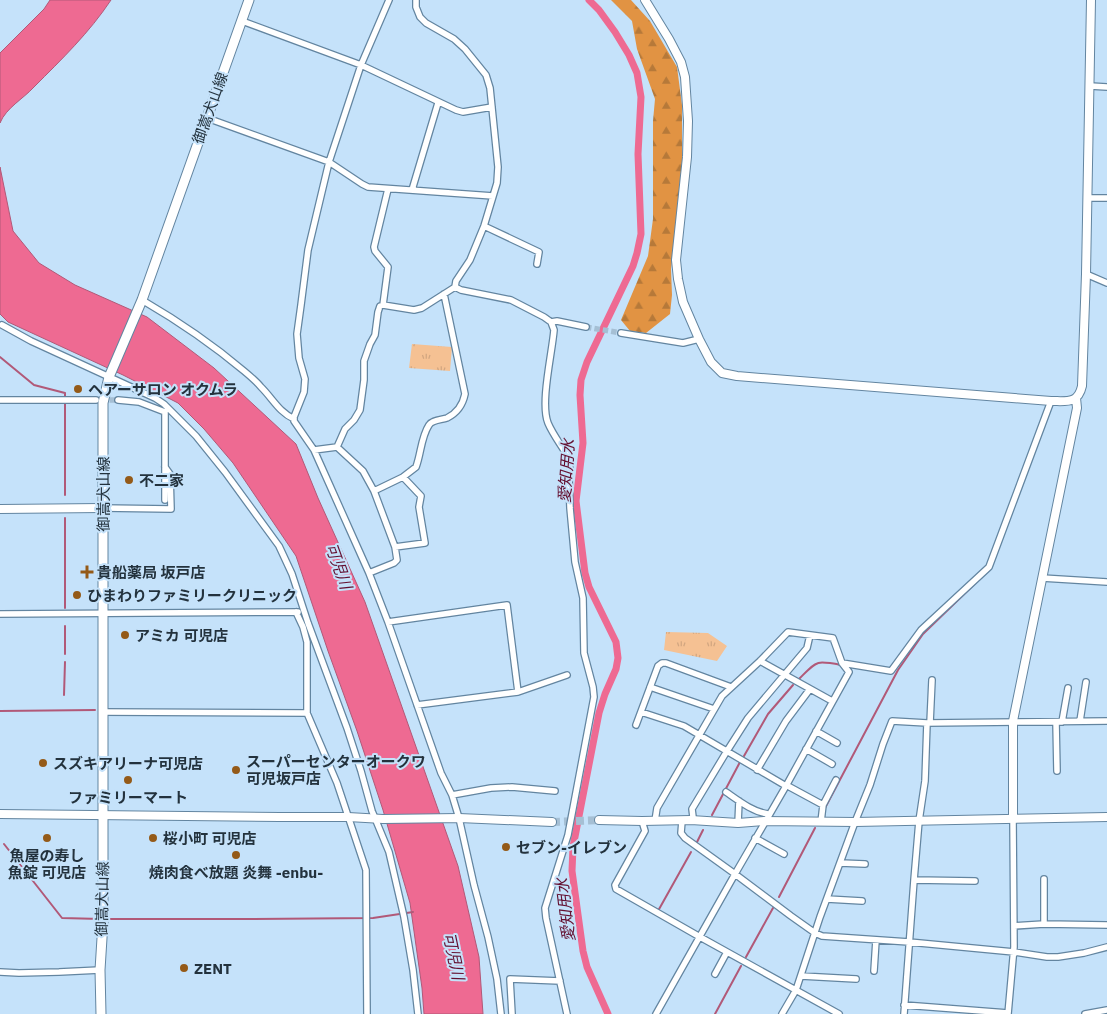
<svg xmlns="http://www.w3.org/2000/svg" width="1107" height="1014" font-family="'IBM Plex Sans','Noto Sans JP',sans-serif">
<defs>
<pattern id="grass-tufts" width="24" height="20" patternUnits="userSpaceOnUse" patternTransform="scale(1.25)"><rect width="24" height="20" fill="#f5c193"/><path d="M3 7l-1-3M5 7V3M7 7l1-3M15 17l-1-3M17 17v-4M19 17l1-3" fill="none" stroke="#d2a680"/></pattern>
<pattern id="forest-firs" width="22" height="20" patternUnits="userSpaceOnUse" patternTransform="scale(1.25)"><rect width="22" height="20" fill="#e19343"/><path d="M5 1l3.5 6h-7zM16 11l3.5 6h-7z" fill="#b67939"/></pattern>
</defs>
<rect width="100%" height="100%" fill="#c5e2fa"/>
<path fill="url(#grass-tufts)" d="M412,344L452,347L450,371L409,368Z
M666,632L708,633L727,646L717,661L664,650Z"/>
<path fill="url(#forest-firs)" d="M611,0H631L650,21L677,67L682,105V162L671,269L672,295L670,314L646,333L630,331L621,320L648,256L653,219V121L655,99L637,49L632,21Z"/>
<path fill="#ee6a92" stroke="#b15978" d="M50,0H111C89,33 62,59 34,87C23,99 6,108 0,123V53L44,9Z
M0,167L13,231L39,263L75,285L147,317L214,368L296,444L318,498L365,602L458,866L479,957L483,1014H424L422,988L410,903L383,810L357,731L328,651L296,556L233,463L204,429L178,403L123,375L8,322L0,314Z"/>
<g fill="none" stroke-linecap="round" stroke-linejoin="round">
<path stroke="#b15978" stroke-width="2" d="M0,357L34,385L65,393V398
M65,495V403
M65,608V518
M65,654V626
M799,679C817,661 815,660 841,665
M64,695L65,662
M0,711L95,710
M744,756L768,714L793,685
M825,808L898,670L923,634L991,568
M712,815L740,762
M697,842L703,830
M4,844L62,918L101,919
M779,897L815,828
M658,911L691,852
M105,919H240L373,918L413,912
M746,957L773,908
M715,1014L741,966"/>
<path stroke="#ee6a92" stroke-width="7" d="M589,0L599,10L615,32L629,55L637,73L641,97L638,154L641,234L637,253L633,266L587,362L581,380L580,395L583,443L576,501L585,573L589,587L616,642L618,658L616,669L605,694L599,713L573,847L572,871L583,951L587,967L608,1014"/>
<path stroke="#a5bfd4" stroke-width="5.5" stroke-dasharray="5.5 3" stroke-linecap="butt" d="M586,327L621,333
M101,400H118"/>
<path stroke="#a5bfd4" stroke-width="8" stroke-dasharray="8 4" stroke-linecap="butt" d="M552,822L599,820"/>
<defs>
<path id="minor" d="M389,0L361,65L329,162L362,184L368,187L493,196
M416,0V7L420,17L426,23L454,39L465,49L486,75L490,88L498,167L497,183L484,226L470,260L456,281L455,287L461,290L511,300L544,317L551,322L554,330C552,354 540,403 548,423C553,435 562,446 568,457L570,463L569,479L570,508L575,562L583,598L584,653L593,687L594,697L568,835L545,908L546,918L567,1014
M242,21L361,65L456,110L463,112L492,107
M1090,86L1107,87
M207,118L329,162L308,250L301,305L297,334L299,358L305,379L304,392L294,417V421L314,450L369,573L388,622L441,773L452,795
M412,190L438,103
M1088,198H1107
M484,226L539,252L537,264
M1086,274L1107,283
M142,300C178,321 212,344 244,371C250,376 256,381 261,387C273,399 279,412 294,419
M383,305L388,267L375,251L374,247L388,189
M551,322L557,321L586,327
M2,325L31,341L68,358L155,398L164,404L196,436L225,472L279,546L292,574L308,623L347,728L361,771L372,811L389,852L404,917L413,970L418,1014
M621,333L683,343L699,339
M0,400H96
M118,400L139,402L165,412V500
M337,447L345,429L354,420L360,410L364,380V361L370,344L375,335L378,312L380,306L383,305L414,310L422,308L455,287
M314,450L337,447L363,471L374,491L395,547L397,560L394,563L369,573
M374,491L403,477L416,467C421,454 421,437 429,425C432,420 441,420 447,418C457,413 463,404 465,394L444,294
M102,508L171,509L170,474L165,467
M395,547L425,543L419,507L421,496L403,477
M1042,578L1107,582
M296,612L303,627L307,642V713L337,783L366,870L367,1014
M0,614L298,612
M388,622L507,605L518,692L417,705
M760,661L832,701
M842,663L891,671L921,630L989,567L1051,401
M650,687L714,709
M518,692L567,675
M103,712L307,713
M641,712L684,726L786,786
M1080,721L1086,682
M1056,722L1057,771
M1062,722L1068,688
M930,723L932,680
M636,725L658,666L662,663H666L731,687
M816,731L837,743
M806,749L832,764
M757,770L786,721L810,689
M786,785L823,805
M726,792C739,801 753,812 768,814
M691,820L693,817L692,809L727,751L748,718L807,648L810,635
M642,821L645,831L615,885L616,889L700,937L839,1014
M655,821L657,808L722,696L760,661L788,632L833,638L842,663L849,672L786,786L735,874L685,838L681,833L682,821
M821,822L823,805L836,780
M738,823L739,801
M755,838L784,854
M840,863L865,864
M1044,879V924
M914,880L975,881
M827,899L862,901
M1014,926L1044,924L1107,925
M874,971L876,940
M0,972L19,973L59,972L100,970
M715,974L727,952
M801,976L856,979
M904,1005L1008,1013
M501,1014L497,979L488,937L474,885L459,818L452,795L491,788L512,787L555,791
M512,1014L510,979L560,981
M656,1014L735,874L791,916L815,933L822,936L909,942L1014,952L1047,957H1058L1084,953L1107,947
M782,1014L796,990L820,917L855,822L870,785L883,744L892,721L927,723L1107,721
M904,1014L914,880L919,821L925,781L927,723
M1008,1014L1014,947L1013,819
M1085,1014L1107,1010"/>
<path id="tertiary" d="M645,0L669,39L681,62L685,77L688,121L687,157L676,260L678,279L683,302L699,339L711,362L722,373L737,376L1051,401C1067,401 1078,404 1082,386L1086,274L1091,0
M0,509L102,508
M0,814L280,817H348L383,819L459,818L552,822
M1013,819V721L1077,408L1076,398
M599,820L642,821L691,820L738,823L764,821L855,822L1107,817"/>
<path id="secondary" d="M101,1014L100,970L103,922V403L109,377L142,300L249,0"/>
</defs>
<use href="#minor" stroke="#6385a0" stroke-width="8"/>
<use href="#tertiary" stroke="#6385a0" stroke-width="10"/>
<use href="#secondary" stroke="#6385a0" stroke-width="11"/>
<use href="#minor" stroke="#fff" stroke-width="5.5"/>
<use href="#tertiary" stroke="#fff" stroke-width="8"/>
<use href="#secondary" stroke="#fff" stroke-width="9"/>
</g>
<g fill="#945a18" stroke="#c5e2fa" stroke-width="2">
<circle cx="78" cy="389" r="5"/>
<circle cx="129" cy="480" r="5"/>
<path d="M84.5 564.5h5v5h5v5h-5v5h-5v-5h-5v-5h5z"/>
<circle cx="77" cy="595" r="5"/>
<circle cx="125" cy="635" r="5"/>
<circle cx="43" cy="763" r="5"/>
<circle cx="236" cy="770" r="5"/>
<circle cx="128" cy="780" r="5"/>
<circle cx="47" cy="838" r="5"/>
<circle cx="153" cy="838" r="5"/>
<circle cx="506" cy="847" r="5"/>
<circle cx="236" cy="855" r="5"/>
<circle cx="184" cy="968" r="5"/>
</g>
<g text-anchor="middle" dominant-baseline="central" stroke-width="4" stroke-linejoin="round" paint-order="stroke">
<g font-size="15" fill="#23323d" stroke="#c5e2fa">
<text transform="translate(210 108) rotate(-70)">御嵩犬山線</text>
<text transform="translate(103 494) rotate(-90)">御嵩犬山線</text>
<text transform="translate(102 899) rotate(-89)">御嵩犬山線</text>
</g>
<g font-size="15" font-weight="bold" fill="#23323d" stroke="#c5e2fa" text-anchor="start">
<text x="88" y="389">ヘアーサロン オクムラ</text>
<text x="139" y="480">不二家</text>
<text x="97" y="572">貴船薬局 坂戸店</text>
<text x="87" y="595">ひまわりファミリークリニック</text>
<text x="135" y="635">アミカ 可児店</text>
<text x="246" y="761">スーパーセンターオークワ<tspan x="246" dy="17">可児坂戸店</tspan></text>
<text x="53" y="763">スズキアリーナ可児店</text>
<text x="128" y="797" text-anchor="middle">ファミリーマート</text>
<text x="163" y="838">桜小町 可児店</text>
<text x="516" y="847">セブン-イレブン</text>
<text x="47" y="855" text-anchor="middle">魚屋の寿し<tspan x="47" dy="17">魚錠 可児店</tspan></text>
<text x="236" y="872" text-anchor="middle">焼肉食べ放題 炎舞 ‐enbu‐</text>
<text x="194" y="968">ZENT</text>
</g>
<g font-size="16" font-style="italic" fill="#630f30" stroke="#c5e2fa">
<text transform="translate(566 471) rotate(-86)">愛知用水</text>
<text transform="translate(339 566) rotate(70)">可児川</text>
<text transform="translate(565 910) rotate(-97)">愛知用水</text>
<text transform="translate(454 956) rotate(78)">可児川</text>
</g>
</g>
</svg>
